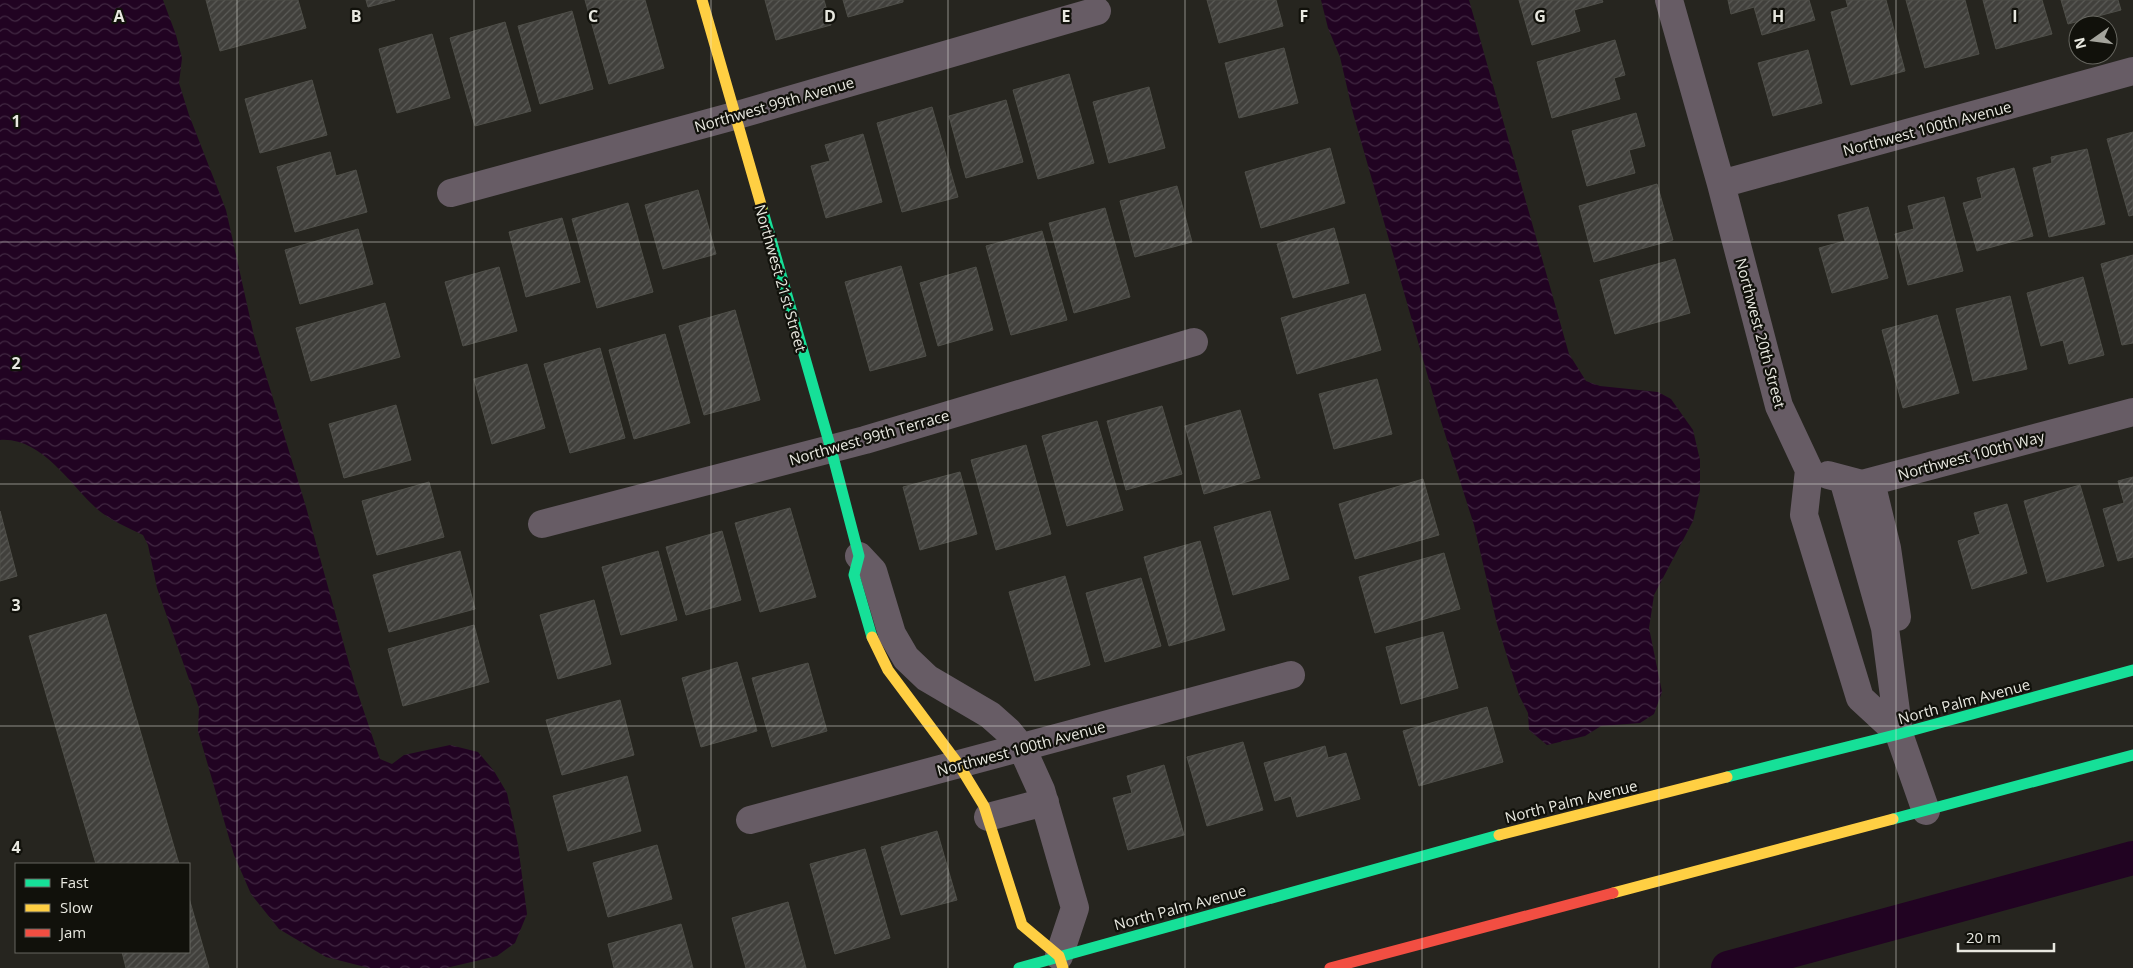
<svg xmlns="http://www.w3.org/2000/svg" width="2133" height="968" font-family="'Open Sans',sans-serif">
<defs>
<pattern id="water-waves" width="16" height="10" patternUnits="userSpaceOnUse" patternTransform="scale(1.25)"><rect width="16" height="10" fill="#210322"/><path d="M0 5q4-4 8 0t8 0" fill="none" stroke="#412842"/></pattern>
<pattern id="building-hatch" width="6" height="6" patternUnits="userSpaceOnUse" patternTransform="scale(1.25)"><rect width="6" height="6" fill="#41403c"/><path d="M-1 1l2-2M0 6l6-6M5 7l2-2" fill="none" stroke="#5c5c58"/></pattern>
</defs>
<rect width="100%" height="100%" fill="#26251f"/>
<path fill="url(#water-waves)" d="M0,0H163L176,35L182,58L179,83L189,115L226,210L254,336L306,507L355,685L380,759L392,764L404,755L450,745L478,752L494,771L507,793L518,845L527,914L515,943L497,956L446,968H369L326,957L279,929L251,894L234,855L198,731L199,708L157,588L148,545L143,535C128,528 110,520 97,509C69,484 42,437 0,440Z
M1321,0H1469L1569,354L1586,381L1600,386L1658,392L1671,399L1693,430L1700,460V490L1693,521L1654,595L1649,628L1662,692L1654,714L1640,723L1601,726L1585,736L1547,745L1529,730L1528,713L1519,695L1497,624L1474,525L1438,412L1353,113L1340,57L1328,28Z"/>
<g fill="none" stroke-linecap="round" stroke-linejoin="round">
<path stroke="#210322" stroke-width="34" d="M1728,968L2133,858"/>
</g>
<path fill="url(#building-hatch)" stroke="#4f4f49" d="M206,0H298L306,28L220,51Z
M366,0H395L368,7Z
M585,0H645L664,68L609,84Z
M765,0H824L831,25L776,40Z
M843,0H903V2L848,17Z
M1207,0H1276L1283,26L1219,43Z
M1519,0H1602L1603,2L1574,10L1580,31L1532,45Z
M1728,0H1809L1815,20L1762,35L1754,7L1731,14Z
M1846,0H1886L1905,71L1851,85L1831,12L1848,7Z
M1906,0H1965L1979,54L1925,68Z
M1983,0H2042L2052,34L1996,49Z
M2061,0H2118L2121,10L2068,24Z
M572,11L593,89L540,104L518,26Z
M505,22L531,111L475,126L450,38Z
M432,34L450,98L397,113L379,49Z
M1615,40L1625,75L1614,78L1620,99L1552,118L1537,62Z
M1284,48L1298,103L1239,118L1225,63Z
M1808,50L1822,103L1773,116L1758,63Z
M1069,74L1094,163L1038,179L1013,90Z
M312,80L327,135L260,153L245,99Z
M1149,87L1165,148L1109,163L1093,102Z
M1006,100L1023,162L966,178L949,116Z
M932,107L958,197L902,212L877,123Z
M1636,113L1645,146L1629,150L1635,173L1587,186L1572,131Z
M2133,132V215L2129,216L2107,139Z
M863,134L882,202L826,218L811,166L830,161L825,145Z
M1330,148L1345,203L1261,228L1245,172Z
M2087,149L2105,224L2049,237L2033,168L2052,163L2051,157Z
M330,152L336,176L356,170L367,212L295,232L277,167Z
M2014,168L2033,236L1977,251L1963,203L1982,198L1977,178Z
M1657,184L1673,240L1594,262L1579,206Z
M1177,186L1192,242L1135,257L1120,201Z
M698,190L716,254L663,269L645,205Z
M1944,197L1963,271L1908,285L1895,234L1914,229L1908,206Z
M628,203L653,292L597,308L572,219Z
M1868,207L1888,278L1832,293L1819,248L1845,241L1838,215Z
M1105,208L1130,297L1074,313L1049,223Z
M562,218L580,282L526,297L509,232Z
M1334,228L1349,283L1293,298L1277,244Z
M358,229L373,284L300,304L285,250Z
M1042,231L1067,320L1011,335L986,246Z
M2133,255V343L2122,345L2101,264Z
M1675,259L1690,313L1615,334L1600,280Z
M901,266L926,356L870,371L845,282Z
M499,267L517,331L463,346L445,282Z
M976,267L993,330L938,346L920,283Z
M2083,277L2104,355L2069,364L2063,340L2041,346L2027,293Z
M1365,294L1381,350L1297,374L1281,318Z
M2010,296L2027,369L1973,381L1956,309Z
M385,303L400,357L311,381L296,328Z
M735,310L760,400L704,415L679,326Z
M1937,315L1959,393L1903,408L1882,330Z
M665,334L690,423L634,439L609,350Z
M600,348L625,438L570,453L544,364Z
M527,364L545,428L492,444L474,379Z
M1377,379L1392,434L1334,449L1319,394Z
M396,405L411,460L344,478L329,424Z
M1162,406L1182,474L1126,490L1107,421Z
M1240,410L1260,478L1204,494L1185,426Z
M1097,421L1123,510L1067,526L1042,436Z
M1026,445L1051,534L996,550L971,460Z
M960,472L977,534L920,550L903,487Z
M2133,477V557L2118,561L2103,509L2124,503L2118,481Z
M1423,479L1439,535L1355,559L1339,504Z
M429,482L444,537L377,555L362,501Z
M2080,485L2104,566L2047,582L2024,501Z
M2007,504L2027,573L1972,589L1958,541L1980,534L1974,513Z
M790,508L816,597L760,612L735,523Z
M0,511L17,576L0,581Z
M1270,511L1289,579L1233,595L1214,527Z
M722,531L741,600L686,615L666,547Z
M1200,541L1225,630L1169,646L1144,557Z
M460,551L475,609L389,632L373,575Z
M658,551L677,620L621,635L602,567Z
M1444,553L1460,609L1375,633L1359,577Z
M1065,576L1090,665L1035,681L1009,592Z
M1141,578L1161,646L1105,662L1086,593Z
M594,600L611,664L558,679L540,615Z
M106,614L179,864H96L29,636Z
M474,625L489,682L403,706L388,649Z
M1443,632L1458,688L1401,704L1386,647Z
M737,662L757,731L701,747L682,678Z
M808,663L827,731L772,747L752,678Z
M620,700L634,755L562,775L546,720Z
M1487,707L1503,762L1419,786L1403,731Z
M1243,742L1263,810L1207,826L1187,757Z
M1325,746L1328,758L1346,753L1360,799L1297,817L1291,796L1275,801L1264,763Z
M1164,765L1184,835L1128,850L1113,798L1132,793L1127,776Z
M627,776L641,831L568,851L553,796Z
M937,831L957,900L901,915L881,847Z
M657,845L672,899L608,917L593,863Z
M865,849L890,938L835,954L810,864Z
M189,898L209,968H126L122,952H189Z
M788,902L806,968H746L732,918Z
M681,924L693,968H614L608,944Z"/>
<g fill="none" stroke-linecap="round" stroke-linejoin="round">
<path stroke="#675c65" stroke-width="28" d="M1669,0L1721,184L1779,406L1809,470L1804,515L1860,698L1899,734
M1721,184L2133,71
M451,193L734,116L1097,11
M1828,475L1862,484L2133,412
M1843,479L1885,628L1899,734L1926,811
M1871,482L1887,548L1897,617
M542,524L865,440L1194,342
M859,556L873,571L892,634L906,658L927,678L990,715L1008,731L1022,748L1041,790L1075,908L1059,956
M988,817L1045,802
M750,820L1291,675"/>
<path stroke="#16e098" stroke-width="11" d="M762,208L831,449L859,556L854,575L872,637
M1727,777L1899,734L2133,670
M1893,819L2133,755
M1019,968L1499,835"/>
<path stroke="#ffcf43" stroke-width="11" d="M702,0L762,208
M872,637L888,670L959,765L984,806L1022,925L1059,956L1063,968
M1499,835L1727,777
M1613,893L1893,819"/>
<path stroke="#f24e42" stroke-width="11" d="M1330,968L1613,893"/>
</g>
<path fill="none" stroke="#e8e8e0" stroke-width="1" stroke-opacity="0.55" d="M237,0V968M474,0V968M711,0V968M948,0V968M1185,0V968M1422,0V968M1659,0V968M1896,0V968M0,242H2133M0,484H2133M0,726H2133"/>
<g text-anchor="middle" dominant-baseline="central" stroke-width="4.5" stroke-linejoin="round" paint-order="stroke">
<g font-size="15" fill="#e8e8e0" stroke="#11110b">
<text transform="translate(774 104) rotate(-16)">Northwest 99th Avenue</text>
<text transform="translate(1927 128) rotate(-15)">Northwest 100th Avenue</text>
<text transform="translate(781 278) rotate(74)">Northwest 21st Street</text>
<text transform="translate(1761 333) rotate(75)">Northwest 20th Street</text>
<text transform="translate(869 437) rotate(-16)">Northwest 99th Terrace</text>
<text transform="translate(1971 455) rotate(-15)">Northwest 100th Way</text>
<text transform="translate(1964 701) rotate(-15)">North Palm Avenue</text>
<text transform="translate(1021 748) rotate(-15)">Northwest 100th Avenue</text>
<text transform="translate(1571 801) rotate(-14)">North Palm Avenue</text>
<text transform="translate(1180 907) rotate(-15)">North Palm Avenue</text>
</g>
</g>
<g font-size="16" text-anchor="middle" font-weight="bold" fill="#e8e8e0" stroke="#11110b" stroke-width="4.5" stroke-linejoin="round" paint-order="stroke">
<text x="119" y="22">A</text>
<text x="356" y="22">B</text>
<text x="593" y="22">C</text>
<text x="830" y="22">D</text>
<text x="1066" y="22">E</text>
<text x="1304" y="22">F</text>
<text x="1540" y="22">G</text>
<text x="1778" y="22">H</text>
<text x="2015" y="22">I</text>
<text x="16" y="127">1</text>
<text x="16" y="369">2</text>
<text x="16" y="611">3</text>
<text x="16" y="853">4</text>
</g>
<rect x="15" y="863" width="175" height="90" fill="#11110b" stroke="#676760"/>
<rect x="25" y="879" width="25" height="8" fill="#16e098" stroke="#676760"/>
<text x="60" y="888" font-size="15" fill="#e8e8e0">Fast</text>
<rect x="25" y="904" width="25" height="8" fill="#ffcf43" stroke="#676760"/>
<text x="60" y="913" font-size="15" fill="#e8e8e0">Slow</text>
<rect x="25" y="929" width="25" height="8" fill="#f24e42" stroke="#676760"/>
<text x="60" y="938" font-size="15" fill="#e8e8e0">Jam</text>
<g transform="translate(2093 40) rotate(256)"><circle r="24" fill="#11110b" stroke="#676760"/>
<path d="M0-4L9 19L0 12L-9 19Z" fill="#a4a49c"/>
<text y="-8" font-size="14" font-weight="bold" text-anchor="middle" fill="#e8e8e0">N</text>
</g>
<path d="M1958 943v8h96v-8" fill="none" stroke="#e8e8e0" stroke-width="2.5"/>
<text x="1966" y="943" font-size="15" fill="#e8e8e0" stroke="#11110b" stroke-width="4" paint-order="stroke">20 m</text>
</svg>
